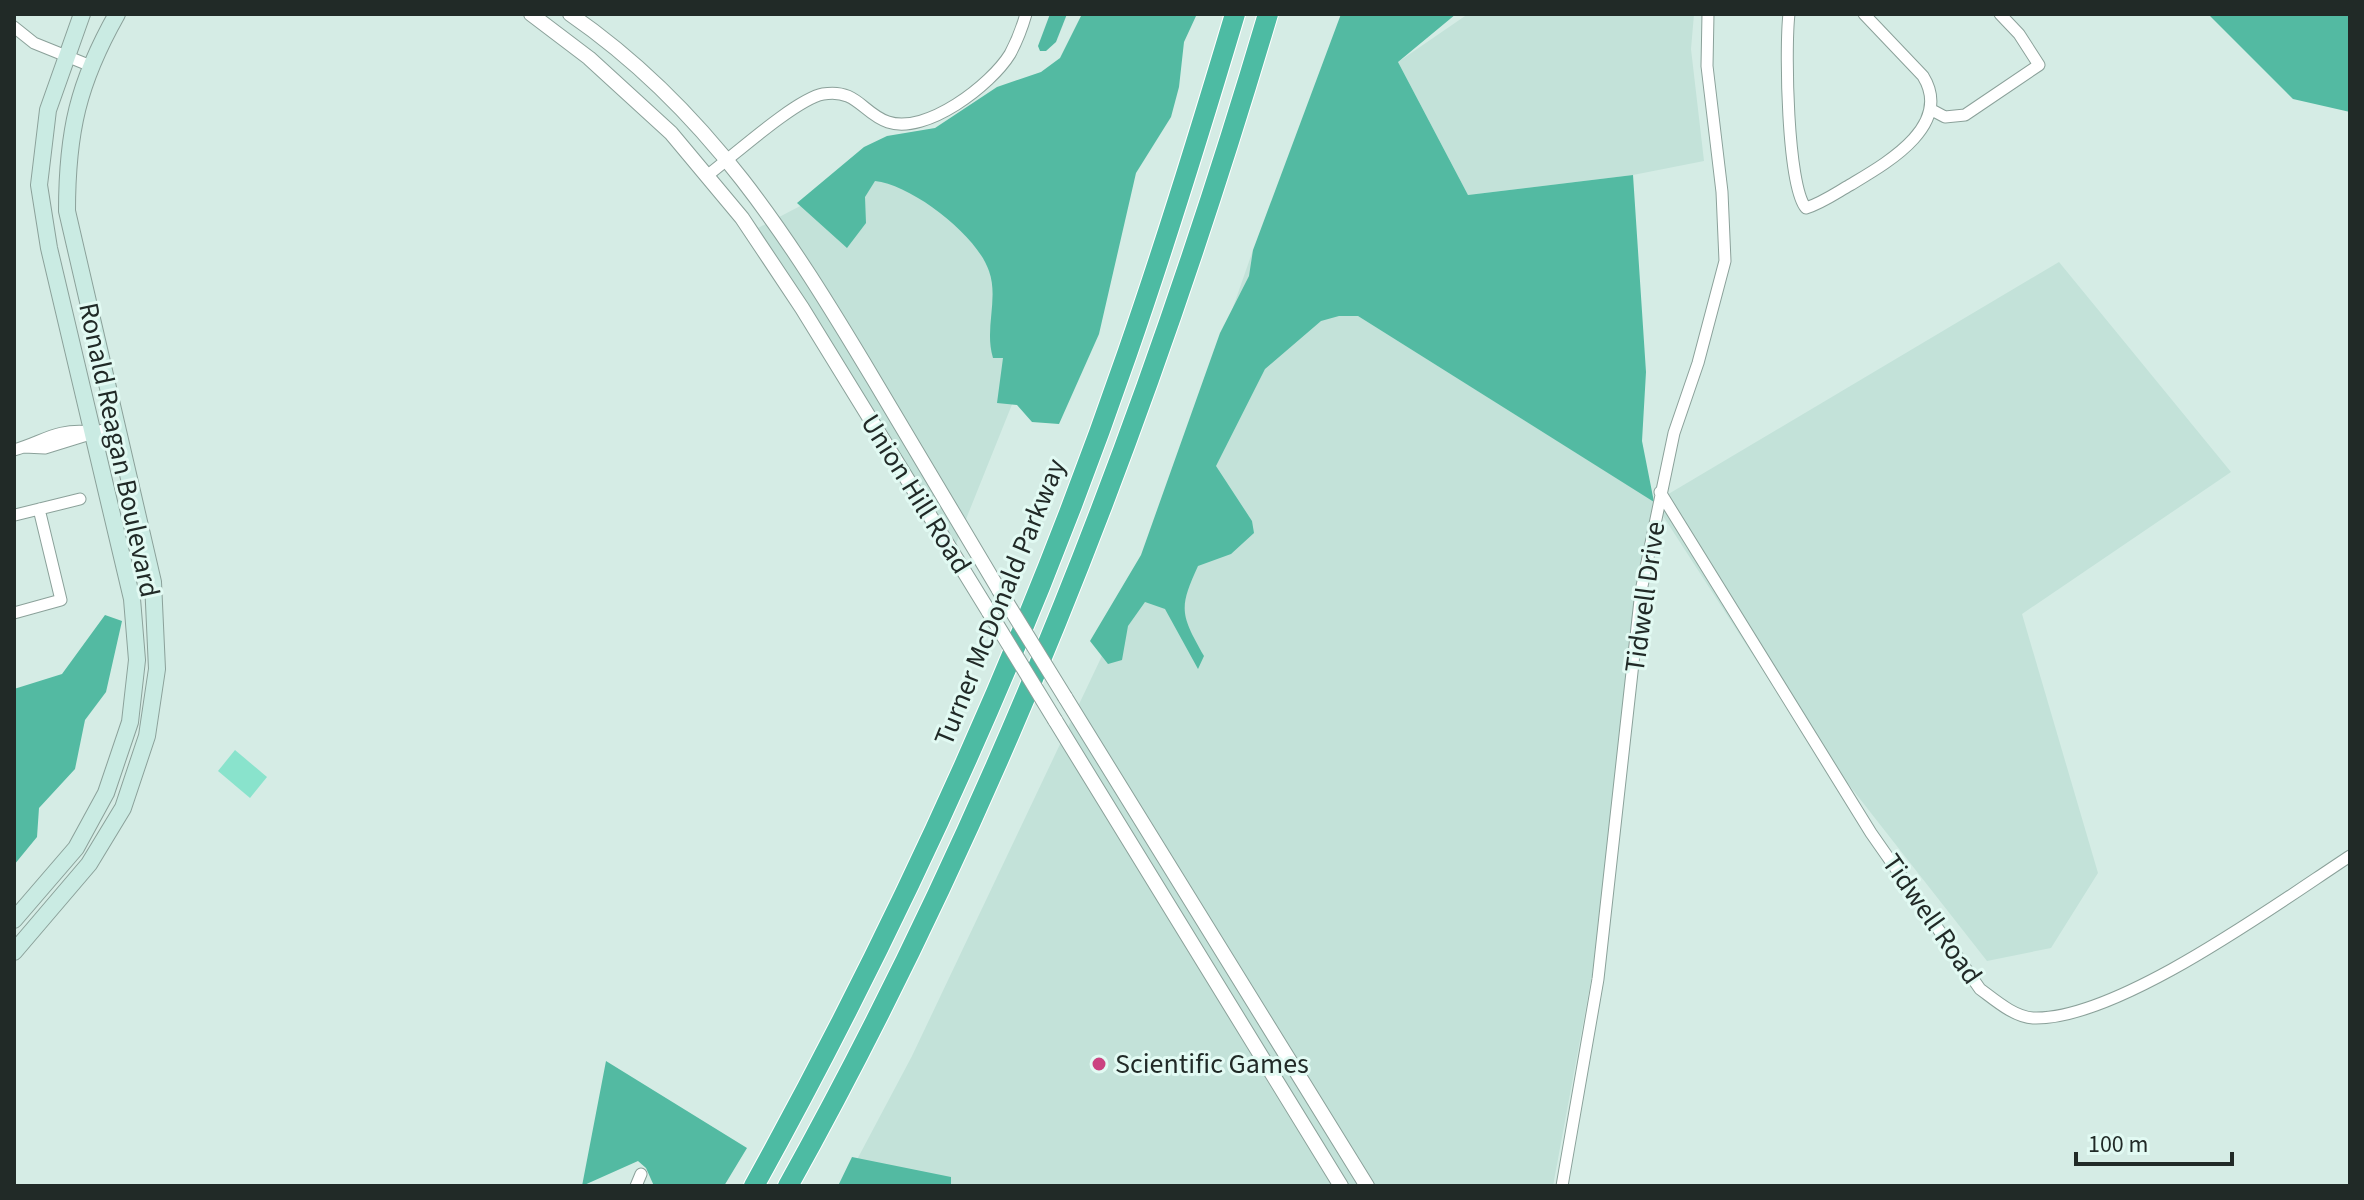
<svg xmlns="http://www.w3.org/2000/svg" width="2364" height="1200" font-family="'Source Sans 3',sans-serif">
<rect width="100%" height="100%" fill="#d5ece5"/>
<path fill="#c3e2d9" d="M1468,14H1694L1691,49L1704,161L1633,175L1468,195L1398,62Z
M911,148L1062,280L952,554L758,228Z
M1253,250L1655,502L2059,262L2231,472L2022,614L2098,873L2051,948L1987,961L1780,697L1654,502L1607,894L1553,1186H843L912,1056L1138,580Z"/>
<path fill="#89e3cc" d="M235,750L267,777L250,798L218,771Z"/>
<path fill="#53baa2" d="M1082,14L1196,16L1184,42L1179,87L1171,117L1136,173L1099,334L1059,424L1032,422L1017,405L997,403L1003,358H993C984,329 999,299 989,271C977,235 912,185 875,181L865,197L866,223L847,248L797,203L864,147L887,136L935,128L997,87L1041,72L1060,58Z
M1341,14H1456L1398,62L1468,195L1633,175L1646,372L1642,441L1654,502L1358,316H1339L1321,321L1265,369L1216,466L1252,521L1254,533L1231,554L1198,566C1178,609 1181,615 1204,656L1198,669L1165,609L1145,602L1128,626L1122,660L1108,664L1090,641L1141,555L1220,333L1249,276L1253,250Z
M2208,14H2350V112L2293,99Z
M105,615L122,621L106,692L85,720L75,769L39,808L37,837L14,865V689L62,674Z
M606,1061L747,1148L724,1186H654L646,1168L638,1161L582,1186Z
M852,1157L951,1177V1186H838Z"/>
<path fill="#51b8a1" d="M1050,14H1067L1056,42L1046,51H1040L1038,46Z"/>
<g fill="none" stroke-linecap="round" stroke-linejoin="round">
<defs>
<path id="minor" d="M1789,14C1785,47 1787,186 1806,208C1822,203 1836,193 1850,185C1885,164 1954,126 1923,76L1864,14
M14,27L34,43L91,66
M1930,109L1945,117L1965,115L2039,65L2019,34L2000,14
M708,175C733,156 796,99 823,94C857,88 863,114 888,122C926,135 991,85 1010,54C1017,41 1022,28 1026,14
M24,447L45,448L116,426
M14,450C43,442 56,428 91,432
M1660,492L1871,833L1980,989C1995,1000 2014,1017 2033,1018C2117,1021 2278,903 2350,856
M15,515L80,499
M14,613L61,600L39,509
M636,1186L641,1174
M1562,1186L1598,979L1641,591L1674,433L1698,363L1725,261L1722,192L1707,66L1708,14"/>
<path id="tertiary" d="M531,14L589,58L671,133L742,218L802,308L989,612
M570,14C709,110 789,238 874,380C916,450 957,520 999,590
M1065,697L1367,1186
M1055,720L1341,1186"/>
<path id="secondary" d="M14,920L76,848L106,793L130,722L137,660L132,599L49,248L39,185L48,110L82,14
M14,952L89,864L123,808L147,736L157,669L153,582L67,211C67,132 78,83 117,14"/>
<path id="motorway" d="M754,1186C901,920 1028,641 1127,354C1166,242 1201,128 1235,14
M788,1186C994,816 1148,419 1268,14"/>
</defs>
<use href="#minor" stroke="#8ba19a" stroke-width="13"/>
<use href="#tertiary" stroke="#8ba19a" stroke-width="16"/>
<use href="#secondary" stroke="#8ba19a" stroke-width="18"/>
<use href="#motorway" stroke="#fff" stroke-width="22"/>
<use href="#minor" stroke="#fff" stroke-width="11"/>
<use href="#tertiary" stroke="#fff" stroke-width="14"/>
<use href="#secondary" stroke="#caebe3" stroke-width="16"/>
<use href="#motorway" stroke="#4dbba3" stroke-width="20"/>
<defs>
<path id="tertiary-bridge" d="M999,590L1065,697
M989,612L1055,720"/>
</defs>
<use href="#tertiary-bridge" stroke="#8ba19a" stroke-width="16" stroke-linecap="butt"/>
<use href="#tertiary-bridge" stroke="#fff" stroke-width="14"/>
</g>
<circle fill="#cb4381" stroke="#e2faf3" stroke-width="3" cx="1099" cy="1064" r="8"/>
<g text-anchor="middle" dominant-baseline="central" stroke-width="6" stroke-linejoin="round" paint-order="stroke">
<g font-size="28" fill="#212a27" stroke="#e2faf3">
<text transform="translate(119 450) rotate(78)">Ronald Reagan Boulevard</text>
<text transform="translate(916 494) rotate(58)">Union Hill Road</text>
<text transform="translate(1645 597) rotate(-82)">Tidwell Drive</text>
<text transform="translate(1000 602) rotate(-68)">Turner McDonald Parkway</text>
<text transform="translate(1932 919) rotate(55)">Tidwell Road</text>
</g>
<g font-size="28" fill="#212a27" stroke="#e2faf3" text-anchor="start">
<text x="1115" y="1064">Scientific Games</text>
</g>
</g>
<rect width="2364" height="1200" fill="none" stroke="#212a27" stroke-width="32"/>
<path d="M2076 1152v12h156v-12" fill="none" stroke="#212a27" stroke-width="4"/>
<text x="2088" y="1152" font-size="24" fill="#212a27" stroke="#e2faf3" stroke-width="6" paint-order="stroke">100 m</text>
</svg>
